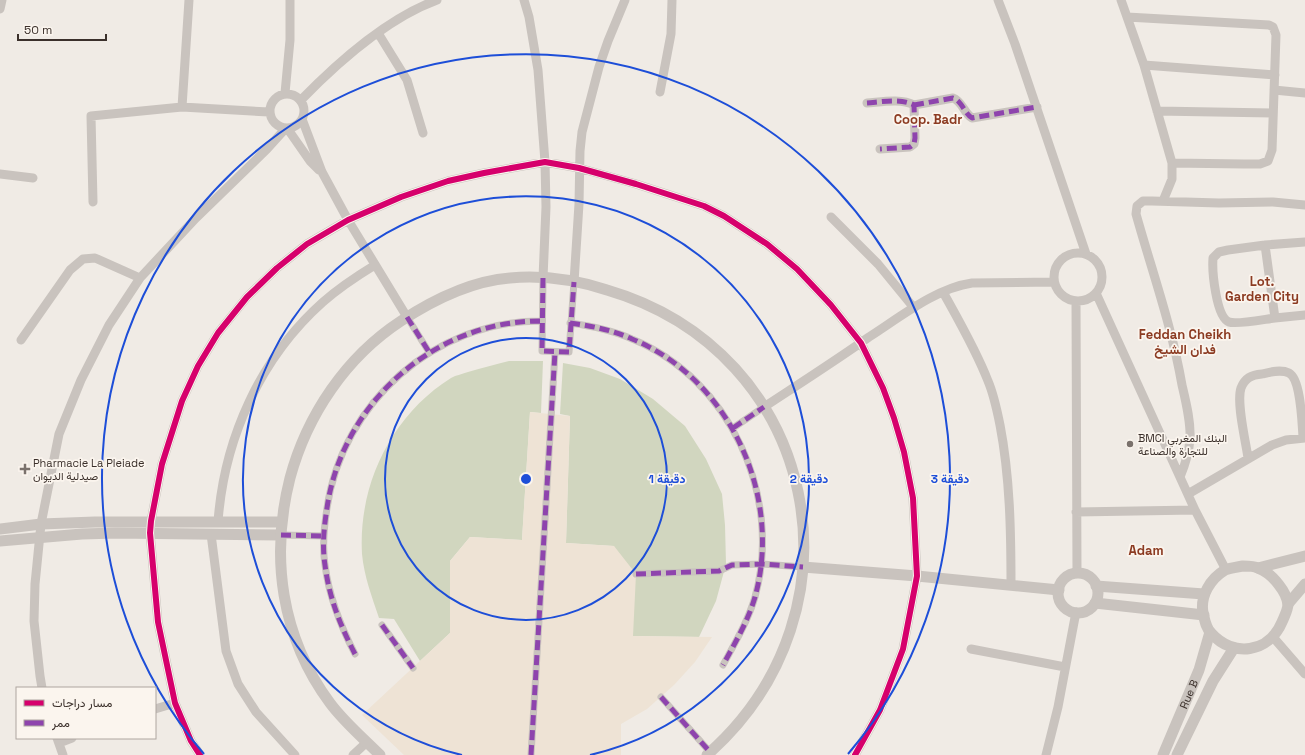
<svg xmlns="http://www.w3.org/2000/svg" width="1305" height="755" font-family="'Space Grotesk',Vazirmatn,sans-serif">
<rect width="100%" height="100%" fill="#f0ebe5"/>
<path fill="#d1d6bf" d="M509,361H543L541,413L530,412L522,540L470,537L450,561V633L420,661L394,619L379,618C372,597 364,576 362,554C358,484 392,415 451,378C456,375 463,374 468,372C482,368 496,364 509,361Z
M563,363L590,368L620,379L653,399L685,426L706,459L722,494L725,525L726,564L716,601L699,637L633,636L614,546L566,543L570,416L560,414Z"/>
<path fill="#eee3d5" d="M530,412L570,416L566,543L614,546L636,574L633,636L712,637L695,662L674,685L647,709L621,724V755H404L362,715L450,633V561L470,537L522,540Z"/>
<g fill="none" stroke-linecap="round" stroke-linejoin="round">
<path stroke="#c9c3be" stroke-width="7" d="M543,278L542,351L569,352L574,282
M407,317L429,352
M570,323C592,326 612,330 632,339C730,379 783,496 755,597C748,621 735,643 723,665
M733,428L764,407
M281,535L324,536
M636,574L719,571L732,565L761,564L803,567
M382,625L413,668
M355,654C340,625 329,597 325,565C322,546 324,527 327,508C342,403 435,320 542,321
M661,697L710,752
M531,755L555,352"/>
<path stroke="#c9c3be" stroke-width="9" d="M524,0L529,17L538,70L545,162L546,207L543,278
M998,0L1015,44L1086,254
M1121,0L1144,65L1172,163V179L1163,201
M0,9L2,0
M1127,17L1269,25L1273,27L1276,35L1272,150L1268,161L1260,164H1244L1172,163
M378,33L407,80L423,133
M1144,65L1275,75
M1274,90L1305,93
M660,92L671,34L672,0
M285,93L290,40V0
M270 111a17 17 0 1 1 34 0a17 17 0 1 1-34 0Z
M301,100C337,63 388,18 437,0
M867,103C881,102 901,98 914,105L915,138L914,144L910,147L880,149
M914,105L953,98C962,101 964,113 972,118L1037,107
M182,107L189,0
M1157,111L1273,113
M302,119L322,172L348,220L407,317
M287,128L310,161L319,170
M0,174L33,178
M93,202L91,116L182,107L269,112
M831,217L878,264L914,308
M1265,245L1275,318L1305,315
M1054 277a24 24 0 1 1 48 0a24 24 0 1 1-48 0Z
M574,282L579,204L580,151L582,132L599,67L608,41L625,0
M943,292C959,321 976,350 988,381C994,395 997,410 1000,425C1010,477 1011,532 1011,585
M1096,293L1195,510L1226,570
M1076,301L1077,573
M1275,318C1266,319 1236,325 1229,322C1216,317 1212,271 1213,258L1219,252L1228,250L1265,245L1305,242
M21,340L70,270L83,259L95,258L140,278
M764,407C799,384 835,361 869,337C899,318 936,288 972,283L1054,282
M1248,458C1246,442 1236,403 1241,388C1245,378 1251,375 1262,374C1270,372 1281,369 1289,373C1301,379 1302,424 1303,437
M1180,477C1185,465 1189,453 1190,439C1191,422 1186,402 1182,385C1172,327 1152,271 1136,214L1137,206L1143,201H1152L1219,203L1273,202L1305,205
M1188,494L1272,445L1286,440L1305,438
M1076,512L1195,510
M218,522C224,439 260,358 323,302C339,288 357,276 375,265
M211,534L226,651L238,684L256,712L295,755
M1273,637L1305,674
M971,649L1065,667
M42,688L40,676L34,621L35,584L41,524L59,434L81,380L109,325L140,278L196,218L267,149L286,128
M155,709L175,703
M57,738L63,755
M59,743L72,738
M200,755L191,741L175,703L158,622L150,533L151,521L162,464L182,401L198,366L218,333L247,297L277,268L307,244L348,220L401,197L448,181L484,173L545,162L579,168L636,184L704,206L724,216L767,244L797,269L831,305L861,343L883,388L894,418L904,452L913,498L917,576L903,649L880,710L855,755
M353,755L367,742
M1046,755L1058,707L1076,612"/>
<g stroke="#c9c3be" stroke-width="11">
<path d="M0,529L41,524L95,522H281"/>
<path d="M0,541L82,534L116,533L281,535"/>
<path d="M1243,566C1248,566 1254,566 1258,568C1266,571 1274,578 1279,585C1283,590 1287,598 1288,604C1288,610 1284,617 1282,622C1269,653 1233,658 1211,633C1206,628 1205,621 1203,613C1200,596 1210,579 1225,570C1230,568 1238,567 1243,566Z"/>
<path d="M803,567L917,576L1059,590"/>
<path d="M1258,568L1305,556"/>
<circle cx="1078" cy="593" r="20"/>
<path d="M1096,586L1204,594"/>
<path d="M1095,603L1204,615"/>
<path d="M1288,604L1305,584"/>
<path d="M380,755C363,738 344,722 330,703C281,637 270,557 290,478C307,415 346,357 401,321C433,300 472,281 510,278C542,275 576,280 607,290C819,352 871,611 707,755"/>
<path id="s1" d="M1163,755L1199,670L1210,632"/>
<path d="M1177,755L1213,681L1234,648"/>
</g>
<path stroke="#8e44ad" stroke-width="5" stroke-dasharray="10 5" stroke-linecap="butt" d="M867,103C881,102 901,98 914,105L915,138L914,144L910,147L880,149
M914,105L953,98C962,101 964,113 972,118L1037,107
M543,278L542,351L569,352L574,282
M407,317L429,352
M570,323C592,326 612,330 632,339C730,379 783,496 755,597C748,621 735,643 723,665
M733,428L764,407
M281,535L324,536
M636,574L719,571L732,565L761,564L803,567
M382,625L413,668
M355,654C340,625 329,597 325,565C322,546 324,527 327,508C342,403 435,320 542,321
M661,697L710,752
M531,755L555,352"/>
<defs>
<path id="cycleway" d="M200,755L191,741L175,703L158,622L150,533L151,521L162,464L182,401L198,366L218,333L247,297L277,268L307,244L348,220L401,197L448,181L484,173L545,162L579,168L636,184L704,206L724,216L767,244L797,269L831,305L861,343L883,388L894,418L904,452L913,498L917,576L903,649L880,710L855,755"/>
</defs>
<use href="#cycleway" stroke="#fbf5ee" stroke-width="8"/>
<use href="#cycleway" stroke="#d6006c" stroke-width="6"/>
</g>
<g fill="none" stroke="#1d4ed8" stroke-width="2">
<circle cx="526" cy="479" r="141"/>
<path d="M462 755A283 283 0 1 1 590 755"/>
<path d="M204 754A424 424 0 1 1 848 754"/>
</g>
<g fill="#7a716c" stroke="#fbf5ee" stroke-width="1.5">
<circle cx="1130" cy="444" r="4"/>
<path d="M23 463h4v4h4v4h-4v4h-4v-4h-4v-4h4z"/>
</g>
<g text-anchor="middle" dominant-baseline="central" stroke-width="3.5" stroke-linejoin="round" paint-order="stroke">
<g font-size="11" fill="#3b302b" stroke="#fbf5ee" text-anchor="start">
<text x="1138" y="438">BMCI البنك المغربي<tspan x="1138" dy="13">للتجارة والصناعة</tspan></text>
<text x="33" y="463">Pharmacie La Pleiade<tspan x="33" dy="13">صيدلية الديوان</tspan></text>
</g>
<g font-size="11" fill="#3b302b" stroke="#fbf5ee">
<text stroke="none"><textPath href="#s1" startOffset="66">Rue B</textPath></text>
</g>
<g font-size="13" font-weight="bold" fill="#8c3b22" stroke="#fbf5ee">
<text x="928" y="119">Coop. Badr</text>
<text x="1262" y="281">Lot.<tspan x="1262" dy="15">Garden City</tspan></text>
<text x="1185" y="334">Feddan Cheikh<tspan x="1185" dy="15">فدان الشيخ</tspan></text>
<text x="1146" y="550">Adam</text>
</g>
</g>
<circle cx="526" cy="479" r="6" fill="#1d4ed8" stroke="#fbf5ee" stroke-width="2"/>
<g font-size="12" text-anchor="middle" font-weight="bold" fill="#1d4ed8" stroke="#fbf5ee" stroke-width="3.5" stroke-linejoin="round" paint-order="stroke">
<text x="667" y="483">1 دقيقة</text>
<text x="809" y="483">2 دقيقة</text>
<text x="950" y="483">3 دقيقة</text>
</g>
<rect x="16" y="687" width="140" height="52" fill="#fbf5ee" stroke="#aea6a0"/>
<rect x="24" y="700" width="20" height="6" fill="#d6006c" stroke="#aea6a0"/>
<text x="52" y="707" font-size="12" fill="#3b302b">مسار دراجات</text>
<rect x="24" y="720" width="20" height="6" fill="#8e44ad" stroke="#aea6a0"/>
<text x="52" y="727" font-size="12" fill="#3b302b">ممر</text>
<path d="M18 34v6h88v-6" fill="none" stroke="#3b302b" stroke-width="2"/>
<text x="24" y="34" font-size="12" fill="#3b302b" stroke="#fbf5ee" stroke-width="3" paint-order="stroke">50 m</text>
</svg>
